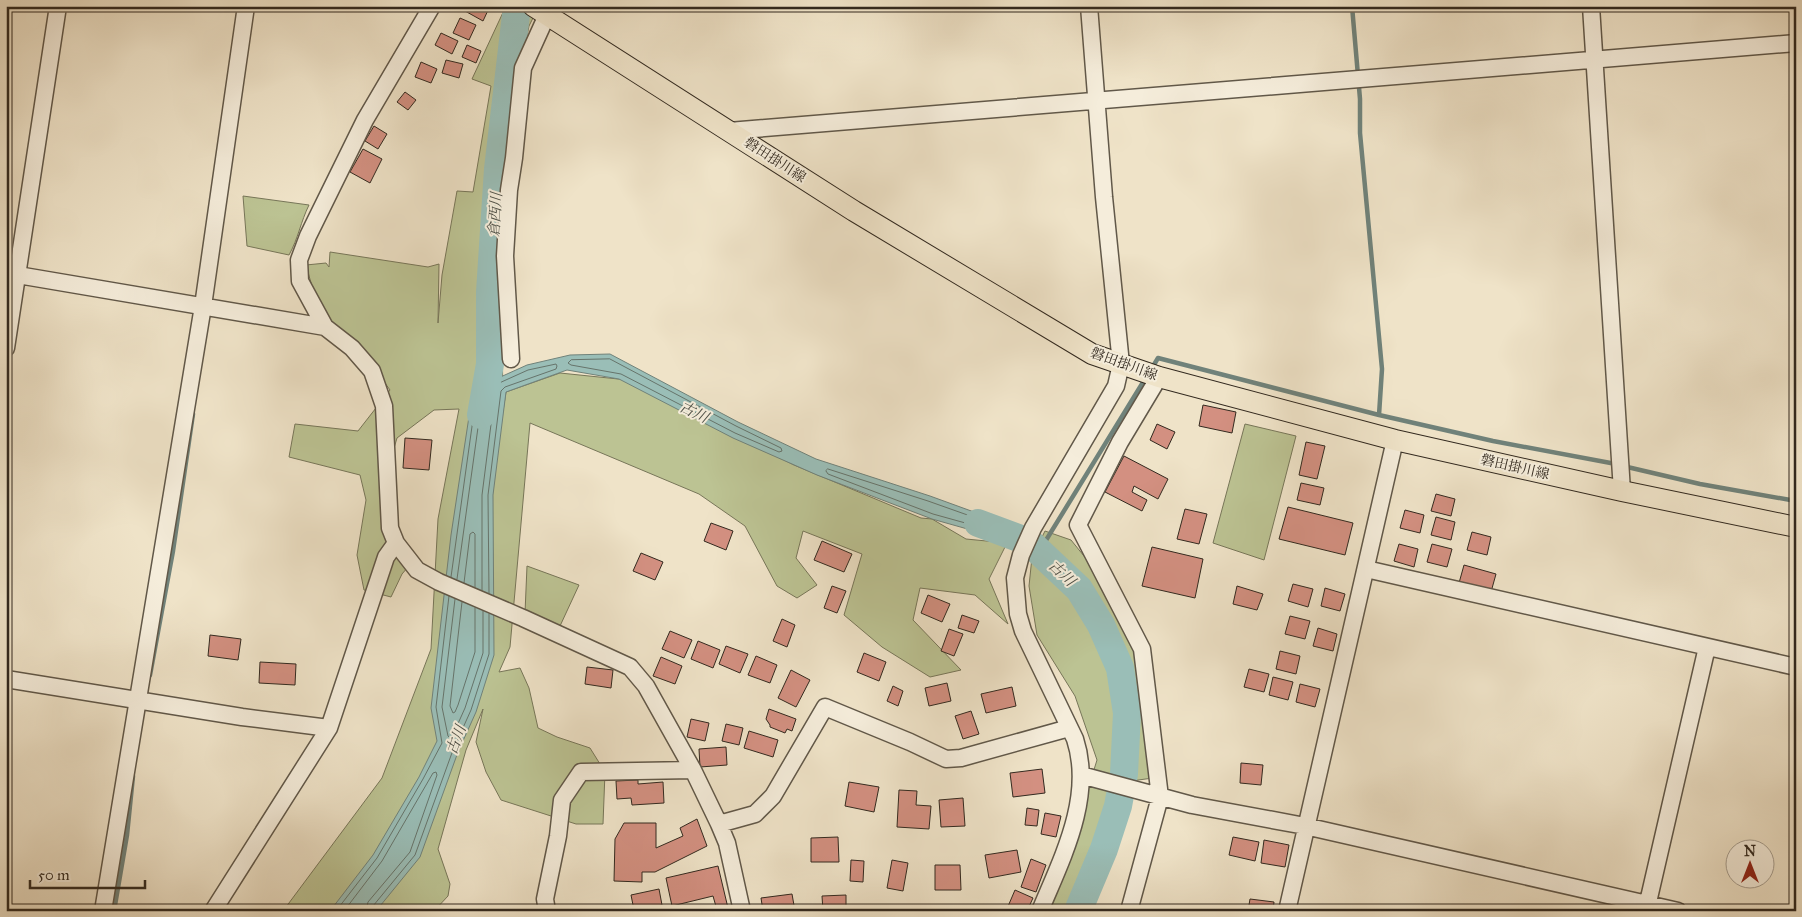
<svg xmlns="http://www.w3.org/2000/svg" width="1802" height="917" font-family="'IM FELL Great Primer','Noto Serif JP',serif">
<rect width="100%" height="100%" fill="#efe3c8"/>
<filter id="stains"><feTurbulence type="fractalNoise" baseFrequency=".004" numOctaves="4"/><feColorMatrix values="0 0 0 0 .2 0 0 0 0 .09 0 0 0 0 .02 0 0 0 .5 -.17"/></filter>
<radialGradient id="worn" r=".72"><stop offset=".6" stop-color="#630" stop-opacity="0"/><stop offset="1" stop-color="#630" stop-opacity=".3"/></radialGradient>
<path fill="#bcc393" stroke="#777659" d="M506,6H539L529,26L517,86L502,322L503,411L506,392L560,373L628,380L794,465L921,518L932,519L966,539L1007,543L989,579L1008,624L975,595L920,588L913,620L961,670L930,677L882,647L844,615L862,554L803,531L796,558L817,585L797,598L777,586L745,526L699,494L530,423L510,647L499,672L520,668L529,688L538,728L557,737L590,748L605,772L603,824H576L501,800L486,772L476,742L483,709L466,750L438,849L450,884L448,896L434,911H283L382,778L431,649L438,519L459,409L434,410L397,438L387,472V488L408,567L402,574L391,597L364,590L357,555L366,500L360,475L289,457L295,424L358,431L390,390L369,361L326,316L313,290L306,265L326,263L329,267L330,252L428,267L439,264L438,323L442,275L457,191L473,192L491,86L472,79Z
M243,196L309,205C301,221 298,239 289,255L247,246Z
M1245,424L1296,436L1264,560L1213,543Z
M1045,531L1071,540L1114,593L1137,644L1153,778L1131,781L1124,805L1084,911H1045L1079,818L1097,760L1075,696L1037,635L1029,586L1032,557Z
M527,566L579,585L560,626L525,613Z"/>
<path fill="#9abeb7" stroke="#70827a" d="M610,354L738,422L816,459L930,496L1018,528L1010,541L932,519L817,475L733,438L619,379L567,370L506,392L493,495L494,655L476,712L458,752L420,857L376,911H330L373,855L419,777L437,741L431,708L451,535L470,410L481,376L496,379L527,365L570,355Z"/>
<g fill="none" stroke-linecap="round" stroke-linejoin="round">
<path stroke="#66746b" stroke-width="1" d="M610,359L736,426L781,448L782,451L779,452L735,433L621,374L571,365L568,363L571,360Z
M828,469L928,501L1007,529L1008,533L1005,534L933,514L828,474L826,471Z
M451,577L474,412L484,384L486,382L497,384L528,370L556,364L557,366L556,369L505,387L501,391L488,495L489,593
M457,579L480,413L488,391L491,389L495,393L482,495V590
M464,583L470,534L473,532L475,534V587
M455,599L442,707L448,736L450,738L452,737L465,708L483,653V611
M462,602L450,706L453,713L455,712L458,705L475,652V608
M336,911L377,858L423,779L442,743L436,707L449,596
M344,911L382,861L433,773L436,772L437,775L410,852L368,902L366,911
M372,911L373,906L415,855L453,750L471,710L489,654V614"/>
<path stroke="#70827a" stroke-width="4.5" d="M1352,6L1360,99V133L1382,369L1379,415
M1152,368L1158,358L1379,415L1493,441L1616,464
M1623,466L1700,484L1796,501
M1040,550L1145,379
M150,675L173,551L193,414
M114,911L127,835L133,776"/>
<path stroke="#9abeb7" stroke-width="28" d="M481,415L490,364V292L498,169L517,6
M978,523L1029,542L1079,589L1101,625L1120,668L1127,713L1124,774L1118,806L1104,849L1078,911"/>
</g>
<path fill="#d39081" stroke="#32291f" d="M456,6H490L483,21Z
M460,18L476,25L469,40L453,33Z
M441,33L458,41L452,54L435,45Z
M467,45L481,51L476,63L462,57Z
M446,60L463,64L459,78L442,73Z
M421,62L437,69L431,83L415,77Z
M405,92L416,100L408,110L397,102Z
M374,126L387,134L378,149L365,141Z
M363,149L382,159L370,183L350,172Z
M1203,405L1236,412L1232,433L1199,426Z
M1157,424L1175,432L1167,449L1150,440Z
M405,438L432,440L429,470L403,468Z
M1306,442L1325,446L1317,479L1299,475Z
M1124,456L1168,479L1158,499L1134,486L1132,492L1147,500L1142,511L1105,492Z
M1301,483L1324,488L1320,505L1297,500Z
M1436,494L1455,499L1451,516L1431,511Z
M1288,507L1353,523L1345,555L1279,539Z
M1185,509L1207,514L1199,544L1177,539Z
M1405,510L1424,515L1420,533L1400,528Z
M1436,517L1455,522L1451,540L1431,535Z
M711,523L733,531L726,550L704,541Z
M1472,532L1491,537L1487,555L1467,550Z
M822,541L852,554L844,572L814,560Z
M1399,544L1418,549L1414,567L1394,561Z
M1432,544L1452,549L1447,567L1427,562Z
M1152,547L1203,559L1195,598L1142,586Z
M641,553L663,562L655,580L633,571Z
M1464,565L1496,574L1491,592L1459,583Z
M1293,584L1313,589L1308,607L1288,601Z
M832,586L846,591L837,613L824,608Z
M1237,586L1263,594L1257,610L1233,604Z
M1325,588L1345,594L1340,611L1321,606Z
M928,595L950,604L942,622L921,613Z
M962,615L979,621L974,633L958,628Z
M1290,616L1310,621L1305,639L1285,634Z
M782,619L795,625L787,647L773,641Z
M1318,628L1337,634L1333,651L1313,646Z
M949,629L963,634L954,656L941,651Z
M670,631L692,640L684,658L662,649Z
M210,635L241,639L238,660L208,656Z
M698,641L720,650L713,668L691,659Z
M726,646L748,654L740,673L719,664Z
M1280,651L1300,656L1296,674L1276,669Z
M864,653L886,662L879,681L857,672Z
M756,656L777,665L770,683L748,675Z
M661,657L682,666L675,684L653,676Z
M260,662L296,664L295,685L259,683Z
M587,667L613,670L611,688L585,684Z
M1249,669L1269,674L1264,692L1244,687Z
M791,670L810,680L796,707L778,698Z
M1273,677L1293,682L1288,700L1269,695Z
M947,683L951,701L929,706L925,688Z
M1300,684L1320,689L1315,707L1296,702Z
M893,686L903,691L898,706L887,701Z
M1012,687L1016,706L986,713L981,694Z
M769,709L796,719L792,731L787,729L785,733L770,727V725L766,719Z
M971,711L979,734L963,739L955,716Z
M691,719L709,723L705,741L687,737Z
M726,724L743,728L739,745L722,741Z
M749,731L778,740L773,757L744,748Z
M726,747L727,765L700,767L699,749Z
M1241,763L1263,765L1261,785L1240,783Z
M1042,769L1045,793L1013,797L1010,773Z
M638,780V784L663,782L664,803L632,805L631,798L617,799L616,781Z
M849,782L879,787L874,812L845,806Z
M899,790L917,791L916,805L931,806L929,829L897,827Z
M963,798L965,826L941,827L939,800Z
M1027,808L1039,810L1037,826L1025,825Z
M1045,813L1061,816L1056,837L1041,834Z
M697,819L707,846L655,872H642V882L614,881L615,839L624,823H656V848L683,836L680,828Z
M838,837L839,862H811V838Z
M1233,837L1259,842L1255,861L1229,855Z
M1264,840L1289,845L1285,867L1261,863Z
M1017,850L1021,872L989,878L985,855Z
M1031,859L1046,865L1036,892L1021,887Z
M851,860L864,861L863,882L850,881Z
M892,860L908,863L903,891L887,888Z
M935,865H960L961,890H935Z
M718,866L728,908L717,910L713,896L672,906L666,878Z
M659,889L662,905L634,910L631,895Z
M1015,890L1033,898L1027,911H1006Z
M792,894L795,911H763L761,898Z
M846,895V911H823L822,896Z
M1250,899L1274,902L1273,911H1248Z"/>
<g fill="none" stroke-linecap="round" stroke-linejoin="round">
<defs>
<path id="minor" d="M432,6L365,120L308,236L299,260L300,281L325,327L352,348L372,371L384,406L390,528L396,543L417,570L439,582L523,618L630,667L646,686L693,770L719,824L727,843L742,911
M1591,6L1622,491
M729,131L1796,43
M6,273L325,327
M6,348L58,6
M511,359L505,256L509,190L514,158L523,68L547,15
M1366,569L1796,667
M6,679L242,717L329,728
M1081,775L1192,805L1305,826L1678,911
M719,824L755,814L773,796L825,707L910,742L946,759L961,758L1069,728
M103,911L203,306L246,6
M213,911L329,728L386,557L396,543
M547,911L545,899L558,836L562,800L581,772L693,770
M1040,911C1062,858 1094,797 1075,739L1023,631L1018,614L1015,578L1021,555L1033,528L1116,386L1121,364L1104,197L1089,6
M1129,911L1160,797L1142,649L1078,525L1120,442L1159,377
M1287,911L1395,440
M1646,911L1707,647"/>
<path id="major" d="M533,6L854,211L1092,354L1159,377L1395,440L1622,491L1796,527"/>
</defs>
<use href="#minor" stroke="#615849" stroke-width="19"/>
<use href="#major" stroke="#32291f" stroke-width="22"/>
<use href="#minor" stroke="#f5eddb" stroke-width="16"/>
<use href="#major" stroke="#efe3c8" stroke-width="20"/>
</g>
<g text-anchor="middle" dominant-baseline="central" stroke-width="4" stroke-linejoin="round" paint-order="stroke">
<g font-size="14" fill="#32291f" stroke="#f5eddb">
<text transform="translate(775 160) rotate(33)">磐田掛川線</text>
<text transform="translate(1124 364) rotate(20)">磐田掛川線</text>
<text transform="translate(1515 467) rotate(13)">磐田掛川線</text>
</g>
<g font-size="15" font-style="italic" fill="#4c4e45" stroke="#f5eddb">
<text transform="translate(495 215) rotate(-86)">倉西川</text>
<text transform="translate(694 412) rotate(26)">古川</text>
<text transform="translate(1062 573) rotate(43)">古川</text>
<text transform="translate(456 740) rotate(-70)">古川</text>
</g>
</g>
<rect width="1802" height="917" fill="none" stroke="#efe3c8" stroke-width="25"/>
<rect x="8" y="8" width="1787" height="902" fill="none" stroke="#32291f" stroke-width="2.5"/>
<rect x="12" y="12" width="1777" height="892" fill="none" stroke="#32291f"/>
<g transform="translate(1750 864)"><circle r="24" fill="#f5eddb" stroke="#a79f90"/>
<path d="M0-4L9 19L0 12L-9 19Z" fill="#8f2418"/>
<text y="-8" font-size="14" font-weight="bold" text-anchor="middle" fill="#32291f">N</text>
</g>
<path d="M30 880v8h115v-8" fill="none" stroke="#32291f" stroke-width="2.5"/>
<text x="38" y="880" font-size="15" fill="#32291f" stroke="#f5eddb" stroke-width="4" paint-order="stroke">50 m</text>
<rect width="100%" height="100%" filter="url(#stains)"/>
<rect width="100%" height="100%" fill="url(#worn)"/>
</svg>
